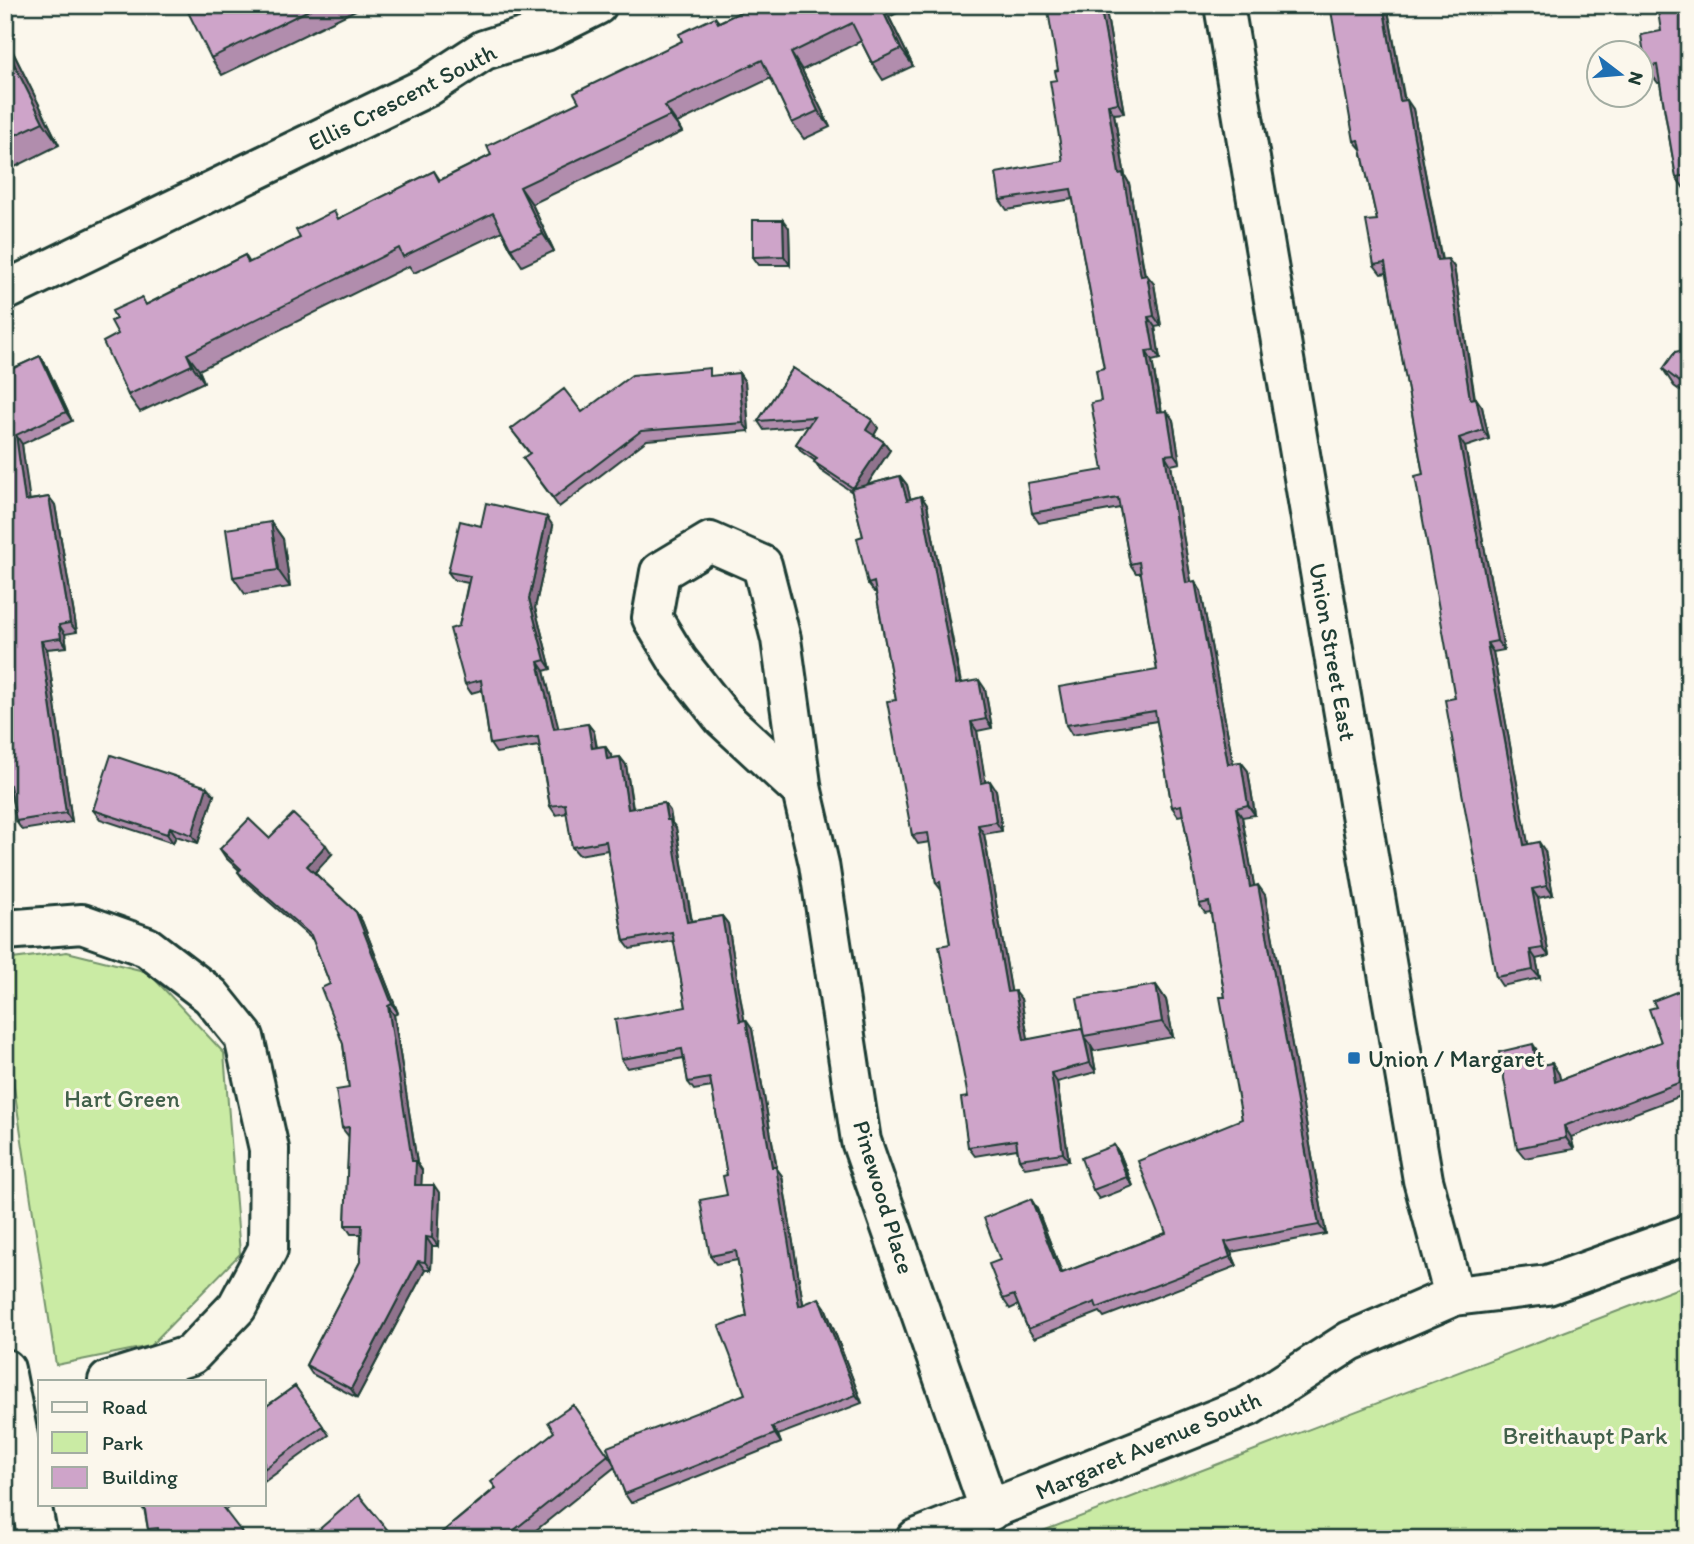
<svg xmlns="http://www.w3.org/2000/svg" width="1694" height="1544" font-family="Itim,sans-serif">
<rect width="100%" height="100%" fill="#fbf7ec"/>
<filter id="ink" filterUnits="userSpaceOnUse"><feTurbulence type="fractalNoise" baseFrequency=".0143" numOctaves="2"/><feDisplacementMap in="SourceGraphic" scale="14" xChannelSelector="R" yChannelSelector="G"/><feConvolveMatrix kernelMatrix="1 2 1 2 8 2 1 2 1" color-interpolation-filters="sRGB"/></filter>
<g filter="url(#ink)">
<path fill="#caeba4" stroke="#74946c" stroke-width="2" d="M67,952L148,972L224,1053L240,1254L150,1346L56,1365L5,1028V960Z
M1689,1284V1539H1022Z"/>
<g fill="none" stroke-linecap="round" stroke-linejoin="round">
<defs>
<path id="minor" d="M1224,5L1423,1180L1454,1296
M5,291L427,87L484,50L545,31L597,5
M802,791L723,718L678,661L652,618L660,572L710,542L762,565L781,639L802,791L819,864L861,1141L990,1511
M5,930L82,924L147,947L211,996L244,1037L269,1149L268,1249L237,1307L191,1355L108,1381
M5,1369L38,1539
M916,1539L1249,1406L1350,1341L1454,1296L1548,1285L1689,1234"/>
</defs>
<use href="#minor" stroke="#1f3d34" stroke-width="44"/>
<use href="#minor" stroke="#fbf7ec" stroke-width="38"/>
</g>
<path fill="#b18dad" stroke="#1f3d34" stroke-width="2" d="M197,5H366L222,75L211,58Z
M755,5H913L889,17L913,66L883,80L872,63L861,41L802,70L830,127L804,139L792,123L771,78L677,123L682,132L532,204L554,251L522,266L511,249L502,231L414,273L409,266L199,370L204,382L140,412L128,395L118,334L147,304L245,255L250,263L434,171L440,180L491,155L579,102L682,41L715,17L719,22Z
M1105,5L1124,113L1114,114L1125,176L1129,183L1145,275L1154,284L1161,326L1155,327L1160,359L1152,361L1162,412L1167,411L1173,420L1180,463L1171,465L1191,582L1201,591L1233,763L1241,762L1248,771L1255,815L1242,817L1254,886L1265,895L1326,1234L1231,1252L1237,1266L1104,1317L1100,1312L1034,1338L1028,1329L1018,1305L1010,1309L1003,1299L1000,1260L1031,1199L1037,1209L1062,1273L1166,1233L1242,1119L1225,997L1211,912L1205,913L1199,904L1183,815L1178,816L1172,807L1157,721L1072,735L1066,725L1157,670L1141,573H1136L1130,564L1120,508L1039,523L1032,513L1103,470L1101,401L1104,368L1073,199L1007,210L1000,200L1063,161L1057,80L1058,70Z
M1387,5L1405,101L1413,109L1442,260L1448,259L1454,267L1475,398L1482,407L1489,439L1465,447L1504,650L1493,652L1528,845L1545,851L1553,895L1538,898L1549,956L1536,959L1540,978L1502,986L1496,977L1455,698L1423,474L1387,273L1381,274L1374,265L1377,220L1361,149L1354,141Z
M1689,5V194H1688L1676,177L1660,83H1658L1646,67Z
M5,36L59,145L5,172Z
M789,228L790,265H759L753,257Z
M1689,349V397L1674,386L1663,369Z
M40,356L46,365L72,421L22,444L29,500L49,497L55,505L77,632L65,634L67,647L47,649L72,822L22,830L16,821L11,794L5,795V372Z
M793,368L872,420L878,428L874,435L884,442L890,450L867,485L900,476L907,485L910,499L921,496L927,505L961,683L985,689L992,728L977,731L985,782L996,790L1002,831L984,834L1011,991L1021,999L1028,1040L1082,1029L1156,985L1166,1000L1173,1037L1094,1051L1091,1046L1096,1072L1057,1082L1069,1161L1025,1168L1019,1159L1017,1149L975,1156L968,1147V1097L950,944L942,891L936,883L930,842L918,844L912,835L896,700L876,592H874L868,584L863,536L852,492L820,470L815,461L802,452L796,444L808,426L764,430L758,421Z
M739,373L745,382L749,431L647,440L559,507L523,458L530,454L511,429L582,412L715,376Z
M271,522L283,539L290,587L245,594L233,577Z
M481,526H553L535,608L551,669L544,671L558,729L588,724L594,732L597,747L605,746L611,755L612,758L620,757L626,765L633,808L664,803L670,811L672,823L676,828L692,921L722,916L728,924L744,1020L752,1029L777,1169L782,1176L803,1304L825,1307L862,1403L778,1435L781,1443L631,1503L625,1494L615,1467L525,1539H434L495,1488L554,1432L573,1405L612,1461L745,1394L747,1316L738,1260L716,1264L710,1256L727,1195V1175L712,1087L694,1090L688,1082L684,1058L627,1068L621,1059L686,1007L674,941L630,949L624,941L608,850L579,855L572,847L567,813L556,815L550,806L539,746L496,753L490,744L482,690L471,693L465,684L459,626L468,583L454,580L448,572Z
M214,795L198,843L176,836L173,843L100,819L93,810Z
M269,838L332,854L315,873L356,912L362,921L398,1013L394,1015L417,1163L422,1170L421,1185L440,1194L438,1246H432L431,1270H425L357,1398L312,1374L306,1365L360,1262L361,1234H351L345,1225L349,1137L342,1128L349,1088L343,1044L330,984L313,940L244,880L238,872L239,870L226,858L220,849Z
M1689,987V1093L1571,1137L1574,1149L1525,1158L1517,1148L1540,1055L1542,1065L1552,1063L1559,1074L1560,1080L1661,1042L1656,1007Z
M1114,1145L1120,1154L1133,1186L1099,1199L1093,1190Z
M295,1386L329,1435L264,1482V1408Z
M140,1504H234L225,1510L160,1537L154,1538L148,1529L144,1508L143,1509Z"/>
<path fill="#90738d" stroke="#1f3d34" stroke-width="2" d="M880,5L889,17L913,66L901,49Z
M1100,5H1105L1124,113L1118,103Z
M1383,5H1387L1406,110L1400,101Z
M5,36L59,145L43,122L5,46Z
M791,53L802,70L830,127L818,111Z
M1407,100L1413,109L1443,269L1437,260Z
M1108,105L1114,114L1125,176L1129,183L1143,266L1147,285L1141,276L1119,174Z
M665,106L677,123L682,132L670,116Z
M520,187L532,204L554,251L543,234Z
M783,220L789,228L790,265L784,256Z
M1448,259L1454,267L1476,408L1470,399Z
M1147,275L1154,284L1161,326L1154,316Z
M1148,317L1155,327L1160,359L1154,350Z
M1146,351L1152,361L1163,422L1157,412Z
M187,354L199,370L204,382L192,365Z
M40,356L46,365L72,421L66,412Z
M739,373L745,382L749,431L743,423Z
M1476,398L1482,407L1489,439L1483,430Z
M1167,411L1173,420L1180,463L1174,454Z
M872,420L878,428L872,439L866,430Z
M16,435L22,444L31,509L25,501Z
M1459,438L1465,447L1504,650L1497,641Z
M884,442L890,450L859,497L853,488Z
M1165,455L1171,465L1193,592L1186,583Z
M900,476L907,485L913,509L907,500Z
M921,496L927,505L962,693L956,684Z
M49,497L55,505L77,632L70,623Z
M547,517L553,526L535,608L551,669L545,660L529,599Z
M271,522L283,539L290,587L278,570Z
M1195,581L1201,591L1235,773L1228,764Z
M59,625L65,634L67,647L61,638Z
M41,641L47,649L72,822L66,813Z
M1487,643L1493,652L1530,854L1524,845Z
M538,662L544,671L561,738L554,729Z
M979,680L985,689L992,728L986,719Z
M971,722L977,731L987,791L981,783Z
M588,724L594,732L598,757L592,748Z
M605,746L611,755L613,768L607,759Z
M620,757L626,765L634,818L628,809Z
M1241,762L1248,771L1255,815L1248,805Z
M990,781L996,790L1002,831L996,822Z
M207,787L214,795L198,843L192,835Z
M664,803L670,811L672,823L676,828L693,930L687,922Z
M1236,808L1242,817L1256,896L1250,887Z
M978,825L984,834L1013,1001L1007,992Z
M170,827L176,836L173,843L167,834Z
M1539,842L1545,851L1553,895L1547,886Z
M326,845L332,854L313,874L307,866Z
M1258,885L1265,895L1326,1234L1319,1225Z
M1532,889L1538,898L1549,956L1543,948Z
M356,912L362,921L398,1013L392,1004Z
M722,916L728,924L746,1030L740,1021Z
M1530,950L1536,959L1540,978L1533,970Z
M1156,985L1166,1000L1173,1037L1162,1022Z
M1015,991L1021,999L1030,1049L1024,1040Z
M388,1006L394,1015L417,1163L422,1170L421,1194L415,1185Z
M746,1020L752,1029L777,1169L782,1176L805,1315L799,1306L772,1167Z
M1085,1038L1091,1046L1096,1072L1090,1063Z
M1533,1044L1540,1055L1545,1077L1537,1066Z
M1552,1063L1559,1074L1563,1093L1555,1082Z
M1051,1073L1057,1082L1069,1161L1063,1153Z
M1564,1126L1571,1137L1574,1149L1566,1138Z
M1114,1145L1120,1154L1133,1186L1127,1177Z
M434,1185L440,1194L438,1246L432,1238Z
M1031,1199L1037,1209L1066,1283L1060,1274Z
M426,1237L432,1246L431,1270L425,1262Z
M1225,1242L1231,1252L1237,1266L1230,1257Z
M418,1261L425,1270L357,1398L351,1389Z
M819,1298L825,1307L862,1403L856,1395Z
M772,1427L778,1435L781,1443L775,1434Z"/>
<path fill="#cea4c9" stroke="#1f3d34" stroke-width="2" d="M197,5H319L211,58L187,10Z
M755,5H880L901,49L872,63L852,23L791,53L818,111L792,123L762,60L665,106L670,116L520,187L543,234L511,249L493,213L403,257L399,248L187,354L192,365L128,395L103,342L118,334L111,321L116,319L112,311L142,297L146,305L245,255L248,263L300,238L296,230L334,211L338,219L434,171L439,181L491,155L487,146L579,102L574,93L682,41L679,34L715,17L718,23Z
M1047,5H1100L1118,103L1108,105L1119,174L1123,173L1137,256L1141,276L1147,275L1154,316L1148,317L1154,350L1146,351L1157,412L1167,411L1174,454L1165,455L1186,583L1195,581L1228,764L1241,762L1248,805L1236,808L1250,887L1258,885L1319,1225L1225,1242L1230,1257L1097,1308L1095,1302L1028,1329L1014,1295L1003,1299L989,1264L1000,1260L984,1218L1031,1199L1060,1274L1166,1233L1138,1161L1242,1119L1220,997H1225L1209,902L1199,904L1181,805L1172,807L1155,711L1066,725L1059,687L1157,670L1139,562L1130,564L1118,498L1032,513L1027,483L1103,470L1091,403L1101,401L1096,370L1104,368L1071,189L1000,200L996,173L1063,161L1050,81L1057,80L1055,71L1058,70Z
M1330,5H1383L1400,101L1407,100L1437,260L1448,259L1470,399L1476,398L1483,430L1459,438L1497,641L1487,643L1524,845L1539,842L1547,886L1532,889L1543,948L1530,950L1533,970L1496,977L1445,700L1455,698L1415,476L1423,474L1385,263L1374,265L1366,221L1377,220L1359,140L1354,141Z
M1657,5H1689V175L1676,177L1657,65L1646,67L1641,35L1661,31Z
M5,46L43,122L5,140Z
M753,220H783L784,256L753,257Z
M1689,349V389L1663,369L1675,352Z
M40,356L66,412L16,435L25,501L49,497L70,623L59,625L61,638L41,641L66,813L16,821L10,785L5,786V372Z
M710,368V376L739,373L743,423L641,431L553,498L523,458L530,453L511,429L564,389L582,412L632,375Z
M793,368L872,420L866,430L884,442L853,488L814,462L817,458L796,444L814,417L758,421Z
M900,476L907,500L921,496L956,684L979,680L986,719L971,722L981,783L990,781L996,822L978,825L1007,992L1015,991L1024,1040L1082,1029L1084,1036L1090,1063L1051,1073L1063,1153L1019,1159L1016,1140L968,1147L961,1098L968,1097L939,946L950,944L940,882L936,883L928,833L912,835L887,701L896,700L874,582L868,584L857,538L863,536L851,489Z
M486,503L547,517L529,599L545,660L538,662L554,729L588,724L592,748L605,746L607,759L620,757L628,809L664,803L667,820H670L687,922L722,916L740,1021L746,1020L772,1167H776L799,1306L819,1298L856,1395L772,1427L775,1434L625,1494L607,1447L745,1394L719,1326L747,1316L736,1251L710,1256L700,1200L727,1195L723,1176L727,1175L710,1078L688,1082L682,1049L621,1059L615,1020L686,1007L672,932L624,941L606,841L572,847L565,804L550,806L538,737L490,744L481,680L465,684L450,629L459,626L470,576L448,572L460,521L481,526Z
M271,522L278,570L233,577L226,529Z
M111,755L207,787L192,835L170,827L167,834L93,810Z
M293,814L326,845L307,866L356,912L392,1004L388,1006L412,1161H416L415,1185H434L432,1238L426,1237L425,1262L418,1261L351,1389L306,1365L360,1262L362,1225H345L349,1127L342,1128L336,1090L349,1088L343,1044L321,988L330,984L311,935L238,872L241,869L220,849L249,819L269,838Z
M1156,985L1162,1022L1084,1036L1077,998Z
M1689,987V1079L1564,1126L1566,1138L1517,1148L1499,1052L1533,1044L1537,1066L1552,1063L1555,1082L1661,1042L1649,1009L1656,1007L1653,1001Z
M1114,1145L1127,1177L1093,1190L1081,1158Z
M295,1386L323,1426L264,1469V1408Z
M573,1405L608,1455L503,1539H434L496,1488L491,1482L554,1432L548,1422Z
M359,1495L395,1539H343L341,1537L332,1539H308Z
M144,1504H220L247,1539H160L158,1528L148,1529Z"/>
</g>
<rect fill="#1f6fb2" stroke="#fbf7ec" stroke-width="2.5" x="1347" y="1051" width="14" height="14" rx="3.5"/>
<g text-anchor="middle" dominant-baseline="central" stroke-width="6" stroke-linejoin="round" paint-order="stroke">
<g font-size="24" fill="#1f3d34" stroke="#fbf7ec">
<text transform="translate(402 97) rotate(-27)">Ellis Crescent South</text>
<text transform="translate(1333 652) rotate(80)">Union Street East</text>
<text transform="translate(884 1197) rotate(73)">Pinewood Place</text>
<text transform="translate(1148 1445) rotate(-23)">Margaret Avenue South</text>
</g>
<g font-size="24" fill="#1f3d34" stroke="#fbf7ec" text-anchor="start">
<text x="1368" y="1058">Union / Margaret</text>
</g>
<g font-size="24" fill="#41604a" stroke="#fbf7ec">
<text x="122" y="1098">Hart Green</text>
<text x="1585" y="1435">Breithaupt Park</text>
</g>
</g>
<rect width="1694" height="1544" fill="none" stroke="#fbf7ec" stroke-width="28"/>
<rect x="14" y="14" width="1666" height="1516" fill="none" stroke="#1f3d34" stroke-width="2.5" filter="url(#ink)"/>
<rect x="38" y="1380" width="228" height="126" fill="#fbf7ec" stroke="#a3ada2" stroke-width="2"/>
<rect x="52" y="1402" width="35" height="10" fill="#fbf7ec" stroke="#a3ada2" stroke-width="2"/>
<text x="102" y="1414" font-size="21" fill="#1f3d34">Road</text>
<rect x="52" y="1432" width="35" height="21" fill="#caeba4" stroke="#a3ada2" stroke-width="2"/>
<text x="102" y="1450" font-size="21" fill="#1f3d34">Park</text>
<rect x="52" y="1467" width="35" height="21" fill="#cea4c9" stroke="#a3ada2" stroke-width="2"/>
<text x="102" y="1484" font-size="21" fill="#1f3d34">Building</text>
<g transform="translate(1620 74) rotate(106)"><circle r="33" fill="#fbf7ec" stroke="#a3ada2" stroke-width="2"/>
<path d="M0-5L12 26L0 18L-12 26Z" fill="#1f6fb2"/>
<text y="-10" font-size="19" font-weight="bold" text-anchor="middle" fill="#1f3d34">N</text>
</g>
</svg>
